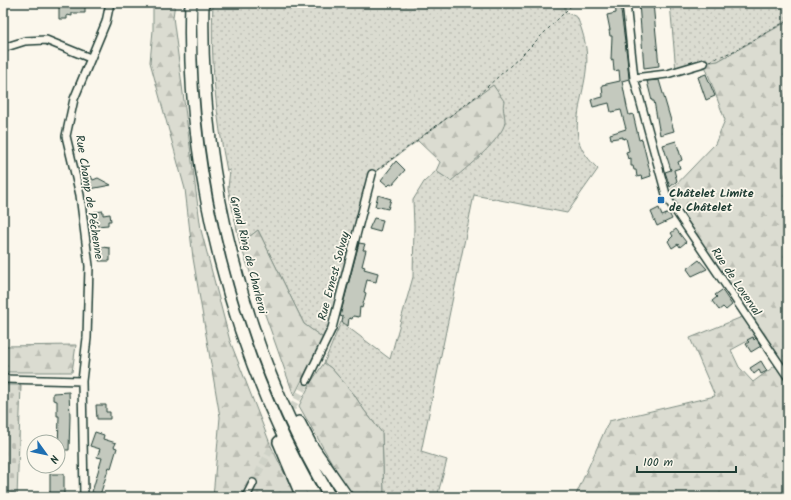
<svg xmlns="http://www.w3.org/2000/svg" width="791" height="500" font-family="Kalam,sans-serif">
<defs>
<pattern id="grass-dots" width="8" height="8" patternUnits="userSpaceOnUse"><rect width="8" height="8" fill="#dbdcd1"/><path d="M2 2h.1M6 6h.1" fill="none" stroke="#bcbeb4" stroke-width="1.8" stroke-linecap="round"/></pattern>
<pattern id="forest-firs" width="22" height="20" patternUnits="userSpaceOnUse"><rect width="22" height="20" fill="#dbdcd1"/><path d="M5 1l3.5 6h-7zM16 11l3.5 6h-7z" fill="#bcbeb4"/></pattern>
<pattern id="cemetery-stones" width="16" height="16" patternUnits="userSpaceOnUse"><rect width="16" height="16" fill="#dbdcd1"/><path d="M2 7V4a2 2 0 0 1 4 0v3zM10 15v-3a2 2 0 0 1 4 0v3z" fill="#bcbeb4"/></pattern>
</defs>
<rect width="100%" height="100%" fill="#fbf7ec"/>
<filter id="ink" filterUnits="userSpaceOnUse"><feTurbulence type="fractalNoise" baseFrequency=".025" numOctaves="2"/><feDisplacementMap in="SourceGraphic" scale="8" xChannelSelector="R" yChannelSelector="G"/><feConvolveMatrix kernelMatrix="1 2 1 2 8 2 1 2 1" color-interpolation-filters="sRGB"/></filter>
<g filter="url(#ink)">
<path fill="url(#grass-dots)" stroke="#7d8c82" d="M213,3H565V12L577,17C584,34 589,53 586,71C584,91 573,122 579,142C583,153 590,161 598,169L567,213L474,195L421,452L447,460L437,497H384L382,433L364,410L353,393L331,368L324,363L341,322L390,359L413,277L414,226L413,200L424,182L436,171L451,181L503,128C508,114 499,98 493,86L372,174L336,315L323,338L304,324L258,230L240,244L228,188L230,170L227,171C216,117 210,59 213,3Z
M670,3H788V21L718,61L676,71Z"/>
<path fill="url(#forest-firs)" stroke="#7d8c82" d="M153,3H175L173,17L201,230L230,341L271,446L296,497H213L220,417L193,258L185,189L150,62L153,30Z
M788,21V370L733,290L669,192L715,144L725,120L704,63L718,61Z
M493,85L504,101C502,109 505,114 505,122C503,139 464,170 451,181L436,171L440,162L417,140Z
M258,230L304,324L323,338L294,396L240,244Z
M742,317L757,336L731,350L739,367L753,382L776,365L788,383V497H575L609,421L715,396L690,338Z
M76,345L72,372H3V346Z
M324,363L331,368L353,393L364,410L382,433L384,497H354L347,489L299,406L311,382Z"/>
<path fill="url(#cemetery-stones)" stroke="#7d8c82" d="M3,385H21L17,497H3Z"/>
<path fill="#c4c9be" stroke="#1f3d34" d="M615,3H620L627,57L629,79L622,81L627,107L629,115L633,114L639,140L642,139L651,176L642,179L641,176L637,177L636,170H634L633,166H631V158L628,159L626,152L629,151L626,138L623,139V137L611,139L610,134L626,129L621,110L611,112L609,103L593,107L591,100L603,97L602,85L620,81L619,70L614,71L613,59L611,60L612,36H610L609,30H610L607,15L616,13Z
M639,3H653L659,66L644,68Z
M85,5V13H72V16L67,15V19H59V6Z
M706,74L715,96L706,100L698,77Z
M659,80L674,131L660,135L654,101H652L647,81Z
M676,141L682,160L678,162L680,168L674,170L677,181L670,187L665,172L671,170L663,145Z
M396,161L405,170L392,185L390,184L388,186L381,180Z
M91,176L93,180L98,178L111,185L90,189L86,177Z
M378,195L391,199L388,209L375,206Z
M659,208L662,216L669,213L672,219L657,226L651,212Z
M103,211V215L110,214L111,221H108V225L97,226V223H95L94,212Z
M374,218L383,220L380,232L369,229Z
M676,229L686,242L680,247L678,244L672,248L668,241L673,236L671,233Z
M359,243L365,244L363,250H366L362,266L365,267L364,269L378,273L376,282L367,280L364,292L366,293L362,308L360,307L359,317L353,316L352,319L349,318L348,326L342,322L343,317L340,316Z
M102,247L110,248V261H99V251H101Z
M699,260L707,269L692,276L687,269Z
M722,290L732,305L726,310L723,307L719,310L712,301L717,297L715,295Z
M753,337L754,340L756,338L761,346L751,352L746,344L749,342L747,340Z
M761,361L767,371L761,374L759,370L754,374L750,368Z
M69,392L70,416L69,450H58L59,416H57V401L53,400V393Z
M96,405H106V412H110V419H97Z
M95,432L104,435L103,439L116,443L114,447L117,448L111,468L109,467L100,495L92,492L102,458L97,457L100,449L90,446Z
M50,474H64V497H50Z"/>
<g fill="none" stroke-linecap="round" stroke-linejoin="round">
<path stroke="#cfd2c7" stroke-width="7" stroke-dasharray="7 3.5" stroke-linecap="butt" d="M253,483L307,380"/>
<defs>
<path id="minor" d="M626,3L634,78L667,198L788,377
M3,48L25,41L46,40L90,58
M634,78L667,74L704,63
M3,379L82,381
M307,380L332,328L372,174
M84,497L82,381L87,338L89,266L80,195L66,136L74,99L106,22L110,3
M246,497L253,483"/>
<path id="highway" d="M191,3C185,170 232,352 315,497
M203,3C199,173 244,350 330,497
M299,422L311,445L347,497
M279,442L302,497"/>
</defs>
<use href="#minor" stroke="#1f3d34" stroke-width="10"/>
<use href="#highway" stroke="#1f3d34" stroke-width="14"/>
<path stroke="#1f3d34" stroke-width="1" stroke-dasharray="3 3" stroke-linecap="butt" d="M710,61L736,50L788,20
M377,170L478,95L520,57L574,3"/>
<use href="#minor" stroke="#fbf7ec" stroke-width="7"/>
<use href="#highway" stroke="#fbf7ec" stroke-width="11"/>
</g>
</g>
<rect fill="#1f6fb2" stroke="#fbf7ec" stroke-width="1.5" x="657" y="196" width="8" height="8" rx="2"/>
<g text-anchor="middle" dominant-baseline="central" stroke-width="3.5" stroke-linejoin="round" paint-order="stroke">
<g font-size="12" font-weight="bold" fill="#1f3d34" stroke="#fbf7ec" text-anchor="start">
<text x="669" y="193">Châtelet Limite<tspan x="669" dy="14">de Châtelet</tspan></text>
</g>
<g font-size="12" fill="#1f3d34" stroke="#fbf7ec">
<text transform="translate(89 197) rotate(81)">Rue Champ de Péchenne</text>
<text transform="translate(248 255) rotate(76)">Grand Ring de Charleroi</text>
<text transform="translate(334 276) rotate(-75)">Rue Ernest Solvay</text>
<text transform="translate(736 282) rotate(56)">Rue de Loverval</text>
</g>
</g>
<rect width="791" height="500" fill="none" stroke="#fbf7ec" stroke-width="16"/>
<rect x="8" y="8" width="775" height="484" fill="none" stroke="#1f3d34" stroke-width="1.5" filter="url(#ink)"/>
<g transform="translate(46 454) rotate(123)"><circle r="19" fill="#fbf7ec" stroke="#a3ada2"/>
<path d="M0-3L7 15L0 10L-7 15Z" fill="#1f6fb2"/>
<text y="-6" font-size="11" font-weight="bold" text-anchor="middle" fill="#1f3d34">N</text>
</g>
<path d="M637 466v6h99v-6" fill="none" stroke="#1f3d34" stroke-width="2"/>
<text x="643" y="466" font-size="12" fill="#1f3d34" stroke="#fbf7ec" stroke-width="3" paint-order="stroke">100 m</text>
</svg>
